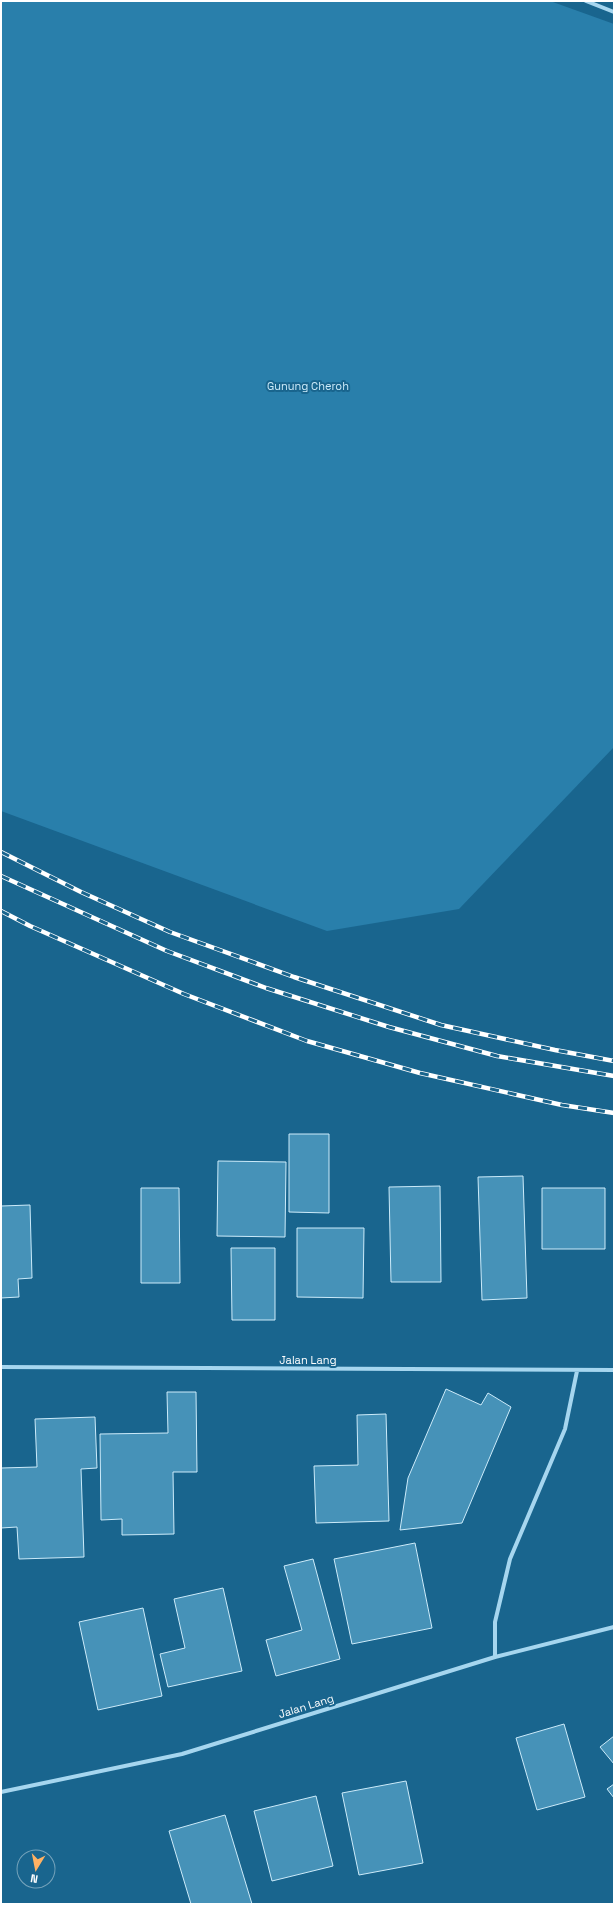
<svg xmlns="http://www.w3.org/2000/svg" width="615" height="1905" font-family="'Space Grotesk',sans-serif">
<rect width="100%" height="100%" fill="#19658e"/>
<path fill="#297fab" d="M1,1H550L614,24V747L459,909L327,931L1,811Z"/>
<path fill="#4692b8" stroke="#ccebfa" d="M289,1134H329V1213L289,1212Z
M218,1161L286,1162L285,1237L217,1236Z
M523,1176L527,1298L482,1300L478,1177Z
M440,1186L441,1282H391L389,1187Z
M141,1188H179L180,1283H141Z
M542,1188H605V1249H542Z
M30,1205L32,1278L18,1279L19,1297L1,1298V1206Z
M297,1228H364L363,1298L297,1297Z
M231,1248H275V1320H232Z
M446,1389L481,1405L488,1393L511,1407L462,1523L400,1530L408,1478Z
M167,1392H196L197,1472H173L174,1534L122,1535V1519L101,1520L100,1434L168,1433Z
M386,1414L389,1521L316,1523L314,1466L358,1465L357,1415Z
M95,1417L97,1468L81,1469L84,1557L19,1559L17,1527L1,1528V1468L37,1467L35,1419Z
M415,1543L432,1628L352,1644L334,1559Z
M313,1559L340,1659L276,1676L266,1640L302,1630L284,1566Z
M223,1588L242,1671L168,1687L160,1654L185,1648L174,1599Z
M143,1608L162,1696L98,1710L79,1622Z
M564,1724L585,1797L537,1810L516,1738Z
M614,1736V1764L600,1747Z
M406,1781L423,1863L359,1875L342,1793Z
M614,1784V1798L607,1789Z
M316,1796L333,1866L272,1881L254,1811Z
M225,1815L252,1904H191L169,1831Z"/>
<g fill="none" stroke-linecap="round" stroke-linejoin="round">
<path stroke="#a6d6ef" stroke-width="4" d="M586,1L614,12
M1,1367L614,1370
M495,1657V1622L510,1559L565,1429L577,1371
M1,1792L182,1754L495,1657L614,1627"/>
<defs>
<path id="rail" d="M1,852L81,892L170,932L294,977L441,1025L555,1050L614,1061
M1,876L167,951L266,988L389,1027L497,1056L614,1076
M1,911L30,926L184,994L307,1041L420,1073L562,1105L614,1113"/>
</defs>
<use href="#rail" stroke="#fff" stroke-width="4.5"/>
<use href="#rail" stroke="#19658e" stroke-width="3" stroke-dasharray="9" stroke-linecap="butt"/>
</g>
<g text-anchor="middle" dominant-baseline="central" stroke-width="4" stroke-linejoin="round" paint-order="stroke">
<g font-size="11" fill="#ccebfa" stroke="#19658e">
<text x="308" y="386">Gunung Cheroh</text>
</g>
<g font-size="11" fill="#fff" stroke="#19658e">
<text x="308" y="1360">Jalan Lang</text>
<text transform="translate(306 1706) rotate(-17)">Jalan Lang</text>
</g>
</g>
<rect width="615" height="1905" fill="none" stroke="#ffffff" stroke-width="4"/>
<g transform="translate(36 1869) rotate(190)"><circle r="19" fill="#19658e" stroke="#75a3bb"/>
<path d="M0-3L7 15L0 10L-7 15Z" fill="#ffb163"/>
<text y="-6" font-size="11" font-weight="bold" text-anchor="middle" fill="#ffffff">N</text>
</g>
</svg>
